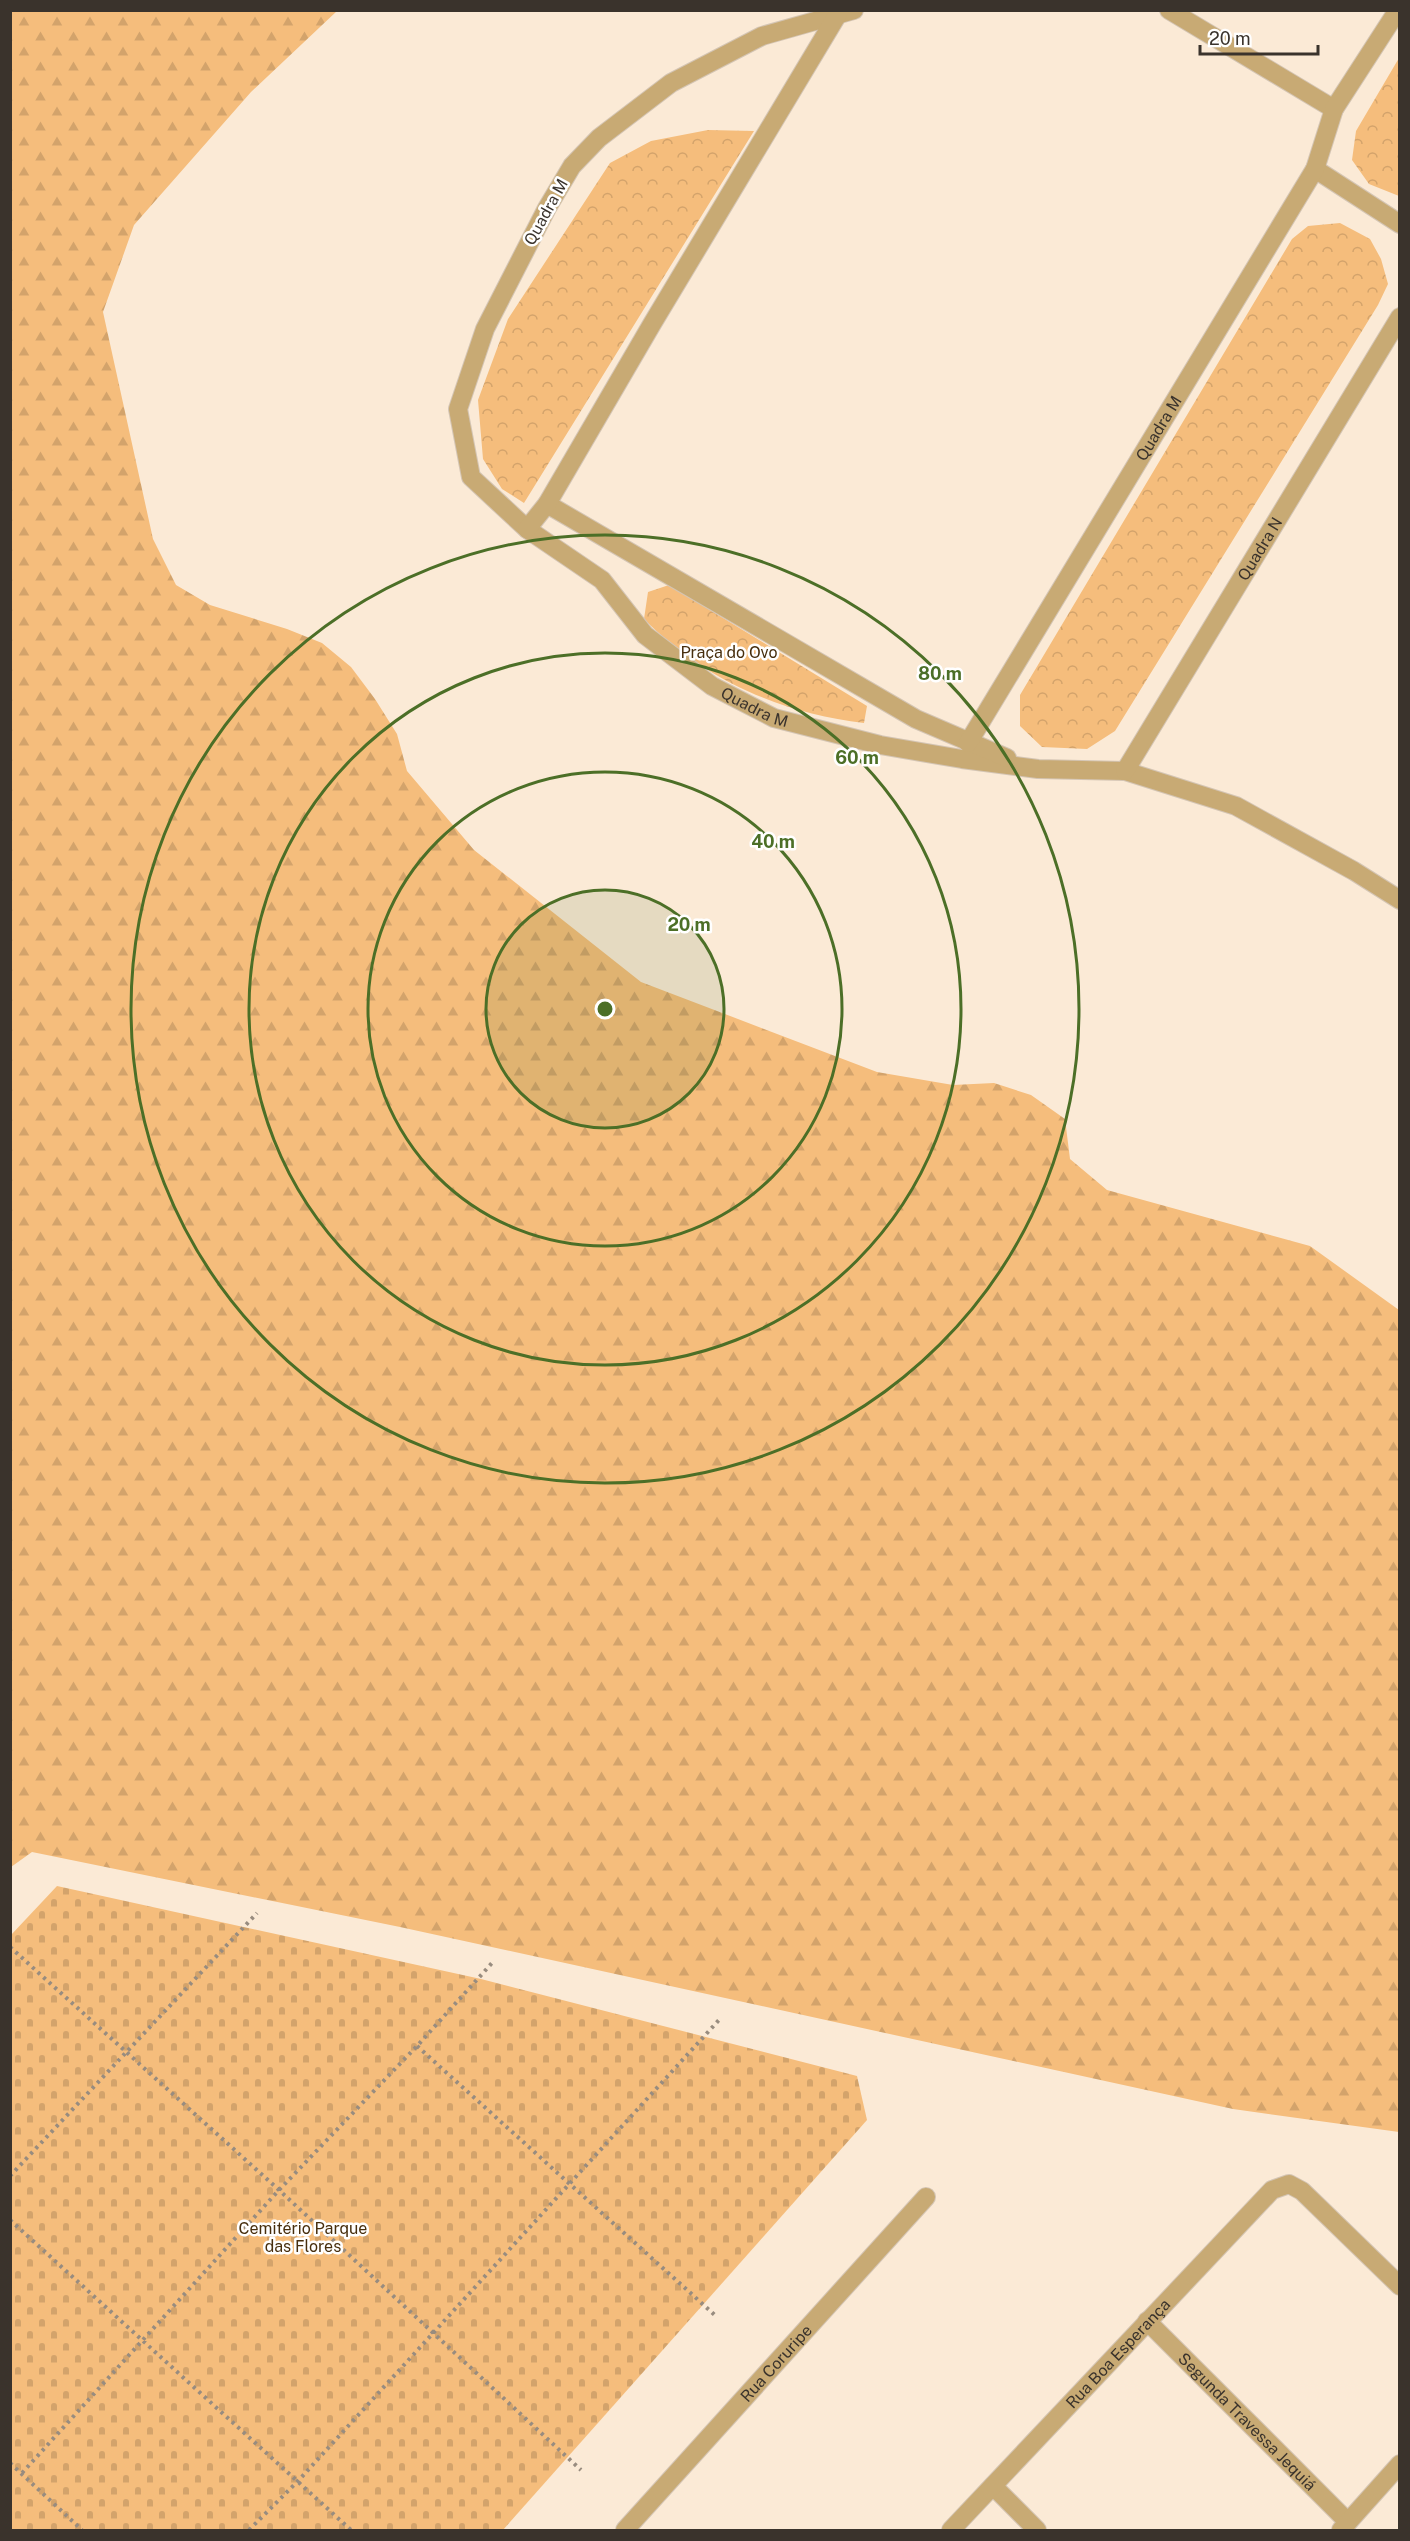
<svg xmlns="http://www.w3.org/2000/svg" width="1410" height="2541" font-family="'Public Sans',sans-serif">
<defs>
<pattern id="forest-firs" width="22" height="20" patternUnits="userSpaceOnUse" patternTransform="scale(1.5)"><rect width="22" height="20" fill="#f5bd7c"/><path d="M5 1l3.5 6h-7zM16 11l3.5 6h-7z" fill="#d3a36b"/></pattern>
<pattern id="cemetery-stones" width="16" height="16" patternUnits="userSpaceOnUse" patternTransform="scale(1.5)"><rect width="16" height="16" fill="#f5bd7c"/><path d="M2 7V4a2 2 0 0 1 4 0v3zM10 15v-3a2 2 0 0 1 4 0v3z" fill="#d3a36b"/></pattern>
<pattern id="park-crowns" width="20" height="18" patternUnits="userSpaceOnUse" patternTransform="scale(1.5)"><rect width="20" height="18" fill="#f5bd7c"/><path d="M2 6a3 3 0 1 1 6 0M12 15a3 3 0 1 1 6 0" fill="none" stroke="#d3a36b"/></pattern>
</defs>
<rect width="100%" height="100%" fill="#fbead6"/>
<path fill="url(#forest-firs)" d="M11,10L337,11L251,92L134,225L103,312L153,539L176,585L210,605L287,629L322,643L351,667L375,699L397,734L407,771L474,850L641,982L877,1072L953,1085L994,1083L1031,1095L1065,1119L1070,1159L1107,1190L1310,1246L1399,1310V2132L1233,2109L400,1927L32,1852L11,1867Z"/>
<path fill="url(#cemetery-stones)" d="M57,1886L481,1979L857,2076L867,2120L503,2530H11V1935Z"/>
<path fill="url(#park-crowns)" d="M1399,58V196L1369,184L1352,160L1356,131Z
M708,130L754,131L524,503L502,489L483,459L478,400L508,319L610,163L651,141Z
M1340,223L1370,239L1381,259L1388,284L1378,305L1115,731L1087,749L1042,747L1020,726V695L1292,239L1308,226Z
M669,585L867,706L864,723C780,713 703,679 644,619L648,592Z"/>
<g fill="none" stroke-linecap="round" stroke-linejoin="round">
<defs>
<g id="street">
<path id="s1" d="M854,10L762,36L671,83L599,138L572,166L547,208L485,329L458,409L471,477L527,529L602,580L645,635L712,686L774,718L880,745L962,759L1038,769L1125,771L1236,806L1354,871L1400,900"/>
<path d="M1169,10L1334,109"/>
<path d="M1315,169L1400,224"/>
<path d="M547,504L916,719L1007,758"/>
<path d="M527,529L547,504L652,324L838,14"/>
<path id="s2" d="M968,743L1315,169L1334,109L1398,10"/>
<path id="s3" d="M1125,771L1400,317"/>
<path id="s4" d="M1147,2321L1348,2522"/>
<path d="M993,2486L1037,2530"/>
<path id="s5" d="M625,2530L926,2197"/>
<path id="s6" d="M951,2530L1272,2190L1289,2184L1302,2191L1400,2286"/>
<path d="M1341,2530L1400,2464"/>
</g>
</defs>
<use href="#street" stroke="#d4c5b4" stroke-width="20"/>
<path stroke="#988c7f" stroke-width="4" stroke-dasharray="3 4.5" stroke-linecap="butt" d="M10,1947L279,2190L581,2470
M417,2046L717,2317
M10,2176L257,1913
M10,2220L351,2530
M10,2463L82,2530
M22,2473L279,2190L417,2046L492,1963
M249,2530L298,2481L719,2020"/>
<use href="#street" stroke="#c8aa74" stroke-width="18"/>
</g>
<circle cx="605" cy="1009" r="119" fill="#4c6f27" fill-opacity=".12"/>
<g fill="none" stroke="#4c6f27" stroke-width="3">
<circle cx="605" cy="1009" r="119"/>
<circle cx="605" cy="1009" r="237"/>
<circle cx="605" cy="1009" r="356"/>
<circle cx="605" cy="1009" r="474"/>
</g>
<g text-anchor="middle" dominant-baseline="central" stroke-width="5" stroke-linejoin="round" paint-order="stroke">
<g font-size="16" fill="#3a332c" stroke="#fff">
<text transform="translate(546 212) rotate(-61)">Quadra M</text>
<text stroke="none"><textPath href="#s2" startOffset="368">Quadra M</textPath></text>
<text stroke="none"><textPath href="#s3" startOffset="260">Quadra N</textPath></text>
<text stroke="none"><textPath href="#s1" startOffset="1035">Quadra M</textPath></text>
<text stroke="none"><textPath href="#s6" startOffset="243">Rua Boa Esperança</textPath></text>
<text stroke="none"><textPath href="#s5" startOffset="225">Rua Coruripe</textPath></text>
<text stroke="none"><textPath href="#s4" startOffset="142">Segunda Travessa Jequiá</textPath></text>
</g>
<g font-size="16" fill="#472e0d" stroke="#fff">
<text x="729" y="652">Praça do Ovo</text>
<text x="303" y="2228">Cemitério Parque<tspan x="303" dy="18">das Flores</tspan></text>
</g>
</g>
<circle cx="605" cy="1009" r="9" fill="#4c6f27" stroke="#fff" stroke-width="3"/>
<g font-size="18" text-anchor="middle" font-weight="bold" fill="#4c6f27" stroke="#fff" stroke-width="5" stroke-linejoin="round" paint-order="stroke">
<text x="940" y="680">80 m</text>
<text x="857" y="764">60 m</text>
<text x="773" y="848">40 m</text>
<text x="689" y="931">20 m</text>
</g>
<rect width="1410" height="2541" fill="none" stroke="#3a332c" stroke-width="24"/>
<path d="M1200 45v9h118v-9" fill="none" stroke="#3a332c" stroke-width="3"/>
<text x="1209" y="45" font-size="18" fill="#3a332c" stroke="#ffffff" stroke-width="4.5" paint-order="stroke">20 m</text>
</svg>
